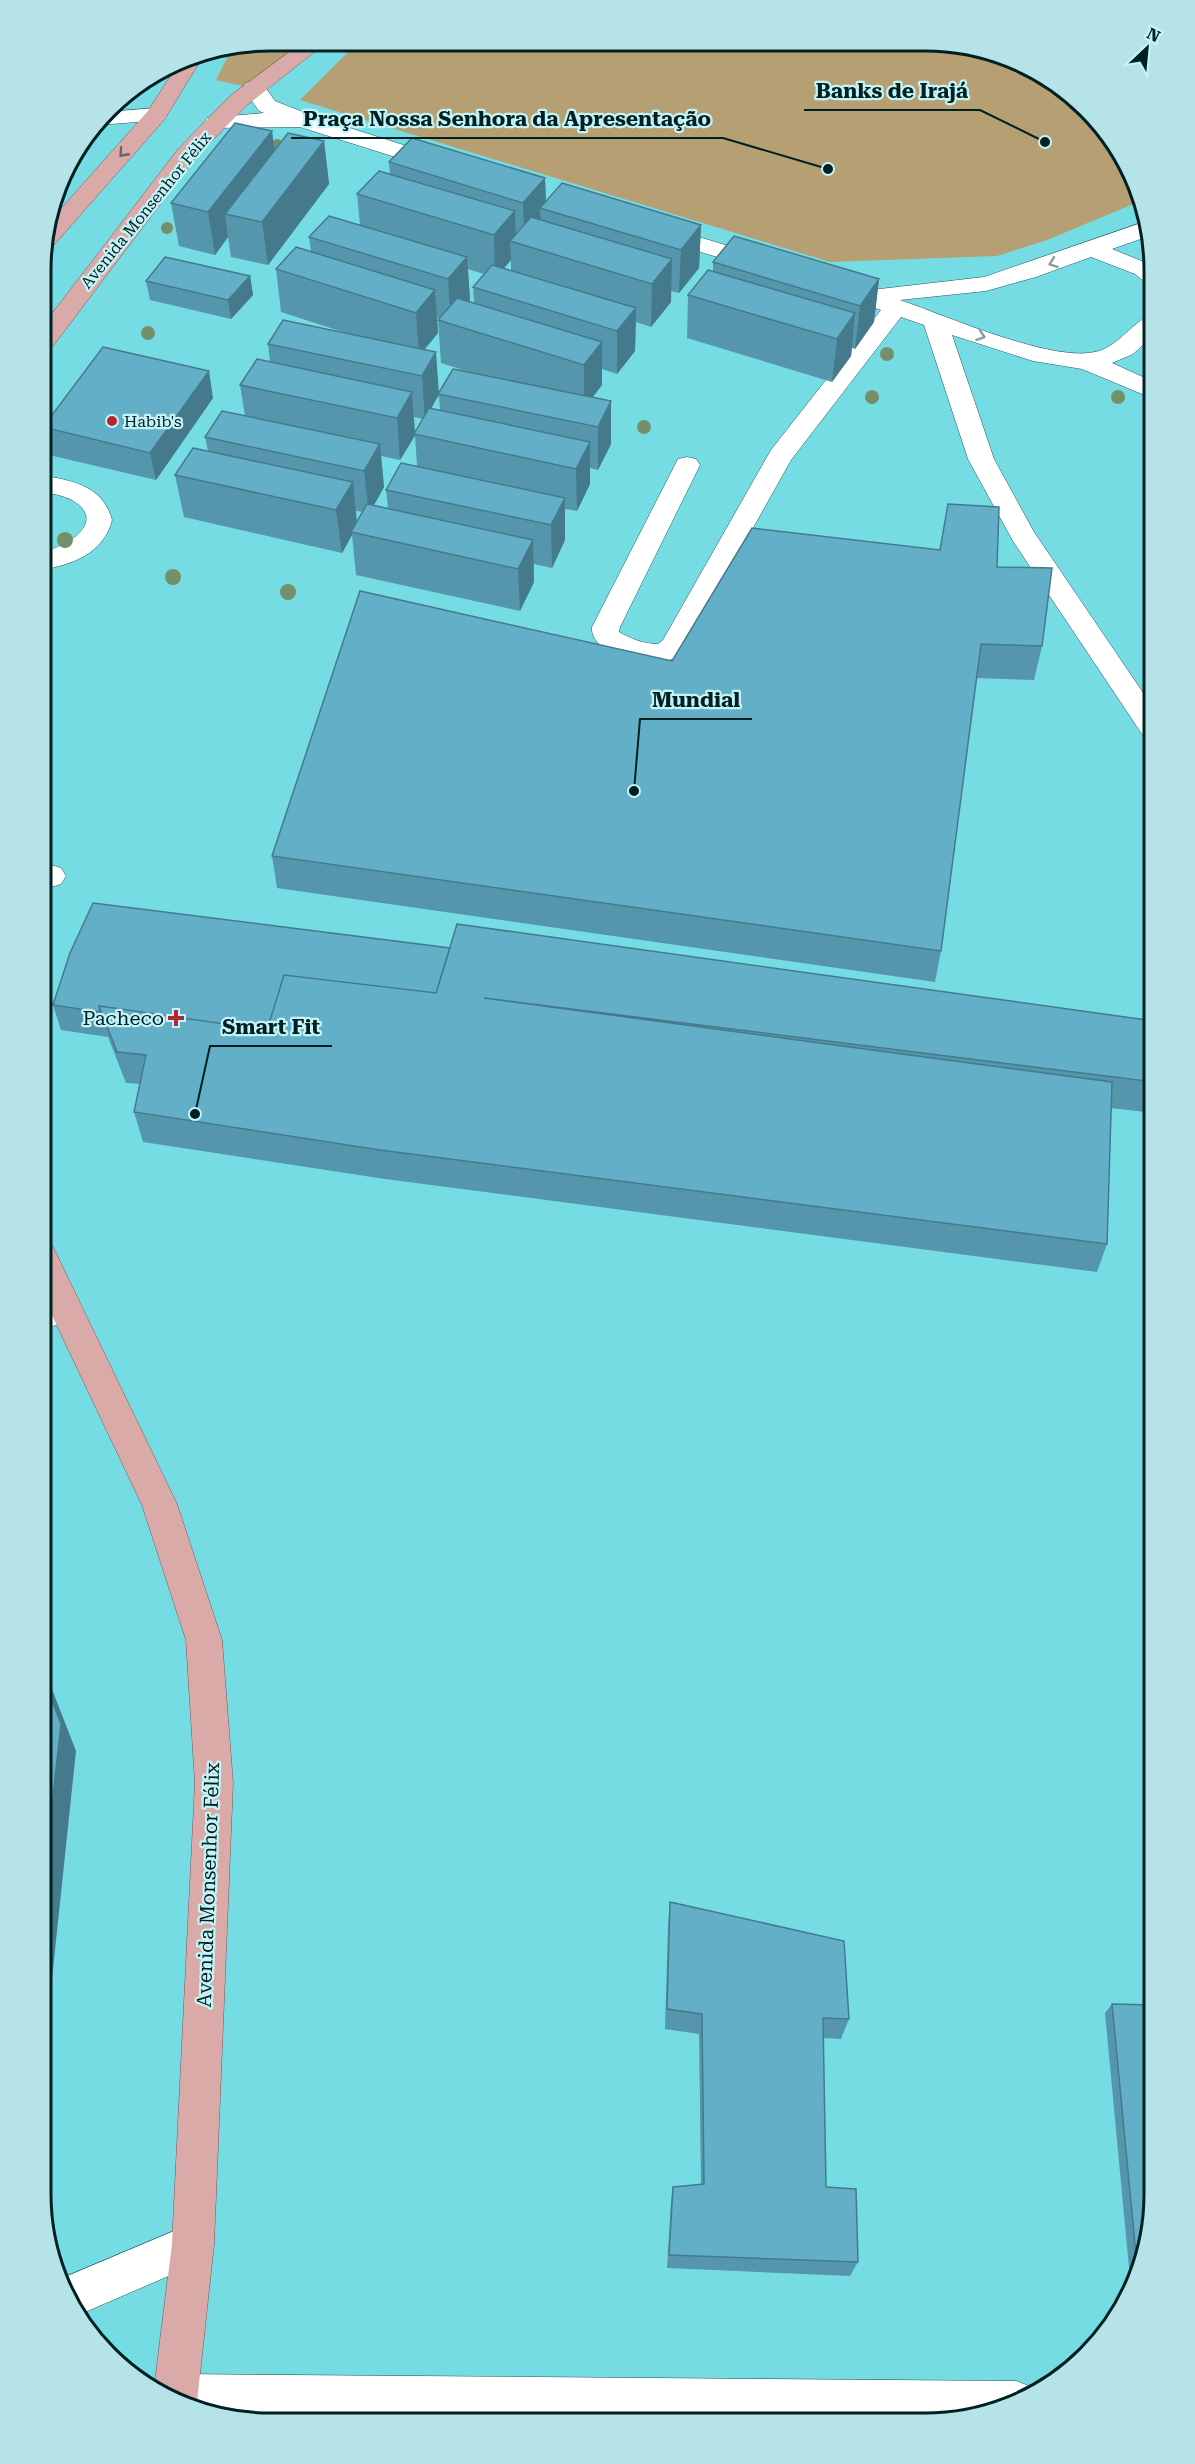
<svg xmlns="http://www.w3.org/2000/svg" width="1195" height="2464" font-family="'Roboto Serif',serif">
<rect width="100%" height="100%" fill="#76dce4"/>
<path fill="#b79f74" d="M270,41H307L243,86L216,80L232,48Z
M359,41L970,45L1026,64L1076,97L1116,142L1143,200L1047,240L997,256L830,262L300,100Z"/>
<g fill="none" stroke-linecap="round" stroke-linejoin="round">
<defs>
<path id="minor" d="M254,81L262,83L275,101L318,118L451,160L454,165L451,170L443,172L300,127L207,128L204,123L207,118L264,113L259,111L243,88L246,83Z
M156,108L164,110L167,115L164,120L98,125L107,112Z
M1147,221L1149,236L1112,249L1154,266V285L1146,283L1135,274L1091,257L1036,277L986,291L900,300C945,315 1056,365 1099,351C1121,344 1137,317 1154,314V335L1133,354L1112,363L1154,382V399L1082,369L1033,361L952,335L994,459L1034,532L1154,709V740L1144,737L1013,541L968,459L924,325L901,317L791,460L683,653C662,673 589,657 592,627L678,459L687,457L696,459L700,465L620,627L619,632C631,639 644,644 658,644L663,640L771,450L881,310L825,291L821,286L825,281L833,279L871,290L984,277Z
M659,225L772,259L776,264L772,269L764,271L651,237L647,232L651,227Z
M41,475C72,481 103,485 112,520C104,553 72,565 41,570V552C64,549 110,522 72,500C63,495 52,494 41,491Z
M51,865L61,868L66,876L61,884L41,890V868Z
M63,1293L75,1297L80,1307L75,1317L41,1331V1301Z
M193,2223L208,2229L214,2244L208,2259L76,2316L58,2280Z
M176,2374L1016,2381L1032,2387L1034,2394L999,2411L925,2424L228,2419L182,2406L156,2390L160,2380Z"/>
<path id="major" d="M304,41H328L246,106L195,158L50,350L41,353V328L179,148L230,96Z
M205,53L164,120L52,247L43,249L50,221L148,111L182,58Z
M41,1243L53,1247L177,1504L222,1640L233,1783L214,2244L197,2402L194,2409L182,2406L154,2389L172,2244L195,1783L186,1640L142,1505L41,1292Z"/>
</defs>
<use href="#minor" stroke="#20575c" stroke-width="1"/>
<use href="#major" stroke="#7d5553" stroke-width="1"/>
<use href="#minor" fill="#fff" fill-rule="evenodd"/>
<use href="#major" fill="#daaaa8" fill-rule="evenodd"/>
</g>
<g fill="#73906b">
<circle cx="277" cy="145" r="6"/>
<circle cx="167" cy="228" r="6"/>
<circle cx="148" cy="333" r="7"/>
<circle cx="887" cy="354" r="7"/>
<circle cx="872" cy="397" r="7"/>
<circle cx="1118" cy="397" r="7"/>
<circle cx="644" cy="427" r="7"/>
<circle cx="65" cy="540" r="8"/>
<circle cx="173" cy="577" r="8"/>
<circle cx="288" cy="592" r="8"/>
</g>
<path fill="#5596ac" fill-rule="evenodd" d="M272,131L274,150L324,141L329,184L268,265L231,257L228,237L215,255L179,246L171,203Z
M389,162L545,178L546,202L701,225L699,268L679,293L671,291V302L651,327L636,322L635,351L617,374L602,369V385L593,397L611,444L598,470L590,468V484L577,511L565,509V540L552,568L534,564V582L520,611L356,575L352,535L342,553L184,517L175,475L208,451L205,437L245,416L240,385L270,362L268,344L349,334L281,312L276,269L311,252L309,237L360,225L357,194L390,174ZM511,260V271L504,268ZM468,269L484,274L473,287L474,303L469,301L470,300ZM437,318H440L438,320L441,363L466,371L439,393L425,349L438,333ZM439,396L440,410L431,409L436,400ZM414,417L423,419L415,433ZM415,436L417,466L386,490L388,508L374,505L384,487L381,456L400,460ZM356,511L363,512L357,522Z
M713,262L879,279L874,322L855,349L852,348L851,356L832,382L687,338L688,295L713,271Z
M250,276L253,295L231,319L150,300L146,281Z
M213,398L156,480L49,455L43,427Z
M1154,457V484L1146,481L1151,462Z
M997,567L1042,646L1034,680L976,678L941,951L935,982L277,888L272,856L672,661Z
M450,948L1154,1021V1113L1111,1108L1107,1244L1097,1272L385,1179L143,1142L134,1112L140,1084L126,1083L108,1037L61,1030L53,1005Z
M670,1902L849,2019L841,2039L823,2038L826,2187L858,2262L850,2276L667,2268L671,2202L673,2187L701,2185L699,2034L665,2029L668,1925Z
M1112,2004L1142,2268L1131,2289L1105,2013Z"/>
<path fill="#457a8c" d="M272,131L277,174L225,214L228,237L215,255L208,212Z
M324,141L329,184L268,265L262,222Z
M545,178L546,210L540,208L541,227L525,246L523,203Z
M515,211L516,243L510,241L511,260L495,278L494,235Z
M701,225L699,268L679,293L681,250Z
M467,257L470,300L451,322L448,279Z
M672,259L671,302L651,327L652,284Z
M250,276L253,295L231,319L228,300Z
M879,279L874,322L855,349L860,306Z
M435,290L438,333L419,356L416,313Z
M636,308L635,351L617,374V331Z
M855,313L851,356L832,382L837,339Z
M602,342V385L584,408V365Z
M436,352L439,394L425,419L422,376Z
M209,371L213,398L156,480L150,453Z
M412,392L415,435L400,460L397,418Z
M611,401V444L598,470V427Z
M590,442V484L577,511L576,469Z
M380,444L384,487L369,514L364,471Z
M353,482L357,525L351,532L352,535L342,553L336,510Z
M565,498V540L552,568L551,525Z
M533,540L534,582L520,611L518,569Z
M41,1661L76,1751L41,2083Z"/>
<path fill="#63afc8" stroke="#457a8c" stroke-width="1.5" d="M235,123L272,131L208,212L171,203Z
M288,133L324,141L262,222L225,214Z
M412,138L545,178L523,203L389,162Z
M379,171L515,211L494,235L357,194Z
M562,183L701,225L681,250L540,208Z
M329,216L467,257L448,279L309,237Z
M531,217L672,259L652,284L510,241Z
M734,236L879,279L860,306L713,262Z
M296,247L435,290L416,313L276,269Z
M165,257L250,276L228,300L146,281Z
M492,265L636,308L617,331L473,287Z
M708,270L855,313L837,339L688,295Z
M457,298L602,342L584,365L438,320Z
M283,320L436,352L422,376L268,344Z
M103,347L209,371L150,453L43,427Z
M257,359L412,392L397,418L240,385Z
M453,369L611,401L598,427L438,394Z
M429,408L590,442L576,469L414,434Z
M222,411L380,444L364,471L205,437Z
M193,448L353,482L336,510L175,475Z
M1154,457V463L1151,462Z
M401,463L565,498L551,525L386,490Z
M367,504L533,540L518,569L351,532Z
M948,504L999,507L997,567L1052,568L1042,646L981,644L941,951L272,856L360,591L672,661L752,528L940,550Z
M93,903L450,948L436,993L284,975L267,1030L99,1006L100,1012L53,1005L70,953Z
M457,924L1154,1021V1082L484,998L1112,1082L1107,1244L380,1150L134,1112L146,1055L117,1052L99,1006L267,1030L284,975L436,993Z
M41,1673L61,1724L41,1905Z
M670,1902L844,1941L849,2019L823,2018L826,2187L856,2189L858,2262L669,2255L673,2187L704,2184L702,2014L667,2009Z
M1112,2004L1154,2005V2209L1142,2268L1138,2276Z"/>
<defs><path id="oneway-chevron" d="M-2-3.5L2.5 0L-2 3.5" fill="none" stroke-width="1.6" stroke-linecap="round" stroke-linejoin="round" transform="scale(1.5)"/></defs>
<use stroke="#6d6565" href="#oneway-chevron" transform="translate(123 153) rotate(132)"/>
<g stroke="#8c9b9c">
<use href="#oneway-chevron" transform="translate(1053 263) rotate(160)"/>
<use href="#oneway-chevron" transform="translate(981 336) rotate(19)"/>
</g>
<g fill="#b62432" stroke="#c5f4f8" stroke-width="2">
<circle cx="112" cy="421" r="6"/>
<path d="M173 1009h6v6h6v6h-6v6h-6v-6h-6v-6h6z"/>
</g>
<g text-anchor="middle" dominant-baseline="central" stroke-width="4.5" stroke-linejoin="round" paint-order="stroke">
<g font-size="16" fill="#002022" stroke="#c5f4f8">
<text transform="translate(146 210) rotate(-51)">Avenida Monsenhor Félix</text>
</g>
<g font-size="16" fill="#002022" stroke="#c5f4f8" text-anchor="start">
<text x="124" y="421">Habib's</text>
</g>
<g font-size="20" fill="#002022" stroke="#c5f4f8" text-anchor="end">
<text x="164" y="1018">Pacheco</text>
</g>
<g font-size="20" fill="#002022" stroke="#c5f4f8">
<text transform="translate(208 1885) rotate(-88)">Avenida Monsenhor Félix</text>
</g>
</g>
<path d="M0 0H1195V2464H0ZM270 51H925A219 219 0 0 1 1144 270V2194A219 219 0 0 1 925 2413H270A219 219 0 0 1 51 2194V270A219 219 0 0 1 270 51Z" fill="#b5e3e7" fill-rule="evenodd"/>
<path fill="none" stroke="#002022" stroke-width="3" d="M270 51H925A219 219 0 0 1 1144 270V2194A219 219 0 0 1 925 2413H270A219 219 0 0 1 51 2194V270A219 219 0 0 1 270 51Z"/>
<path fill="none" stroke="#002022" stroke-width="2" d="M1045 142L980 110H804M828 169L723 138H291M634 791L640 719H752M195 1114L210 1046H332"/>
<g fill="#002022" stroke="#c5f4f8" stroke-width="2">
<circle cx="1045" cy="142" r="6"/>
<circle cx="828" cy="169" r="6"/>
<circle cx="634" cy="791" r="6"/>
<circle cx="195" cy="1114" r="6"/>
</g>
<g font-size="21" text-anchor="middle" font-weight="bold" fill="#002022" stroke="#c5f4f8" stroke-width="4.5" stroke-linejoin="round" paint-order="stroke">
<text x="892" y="98">Banks de Irajá</text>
<text x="507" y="126">Praça Nossa Senhora da Apresentação</text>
<text x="696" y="707">Mundial</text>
<text x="271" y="1034">Smart Fit</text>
</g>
<g transform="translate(1147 48) rotate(26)" stroke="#c5f4f8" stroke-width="4.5" paint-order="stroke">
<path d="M0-4.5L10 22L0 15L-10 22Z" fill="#002022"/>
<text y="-9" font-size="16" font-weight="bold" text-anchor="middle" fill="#002022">N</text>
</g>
</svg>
